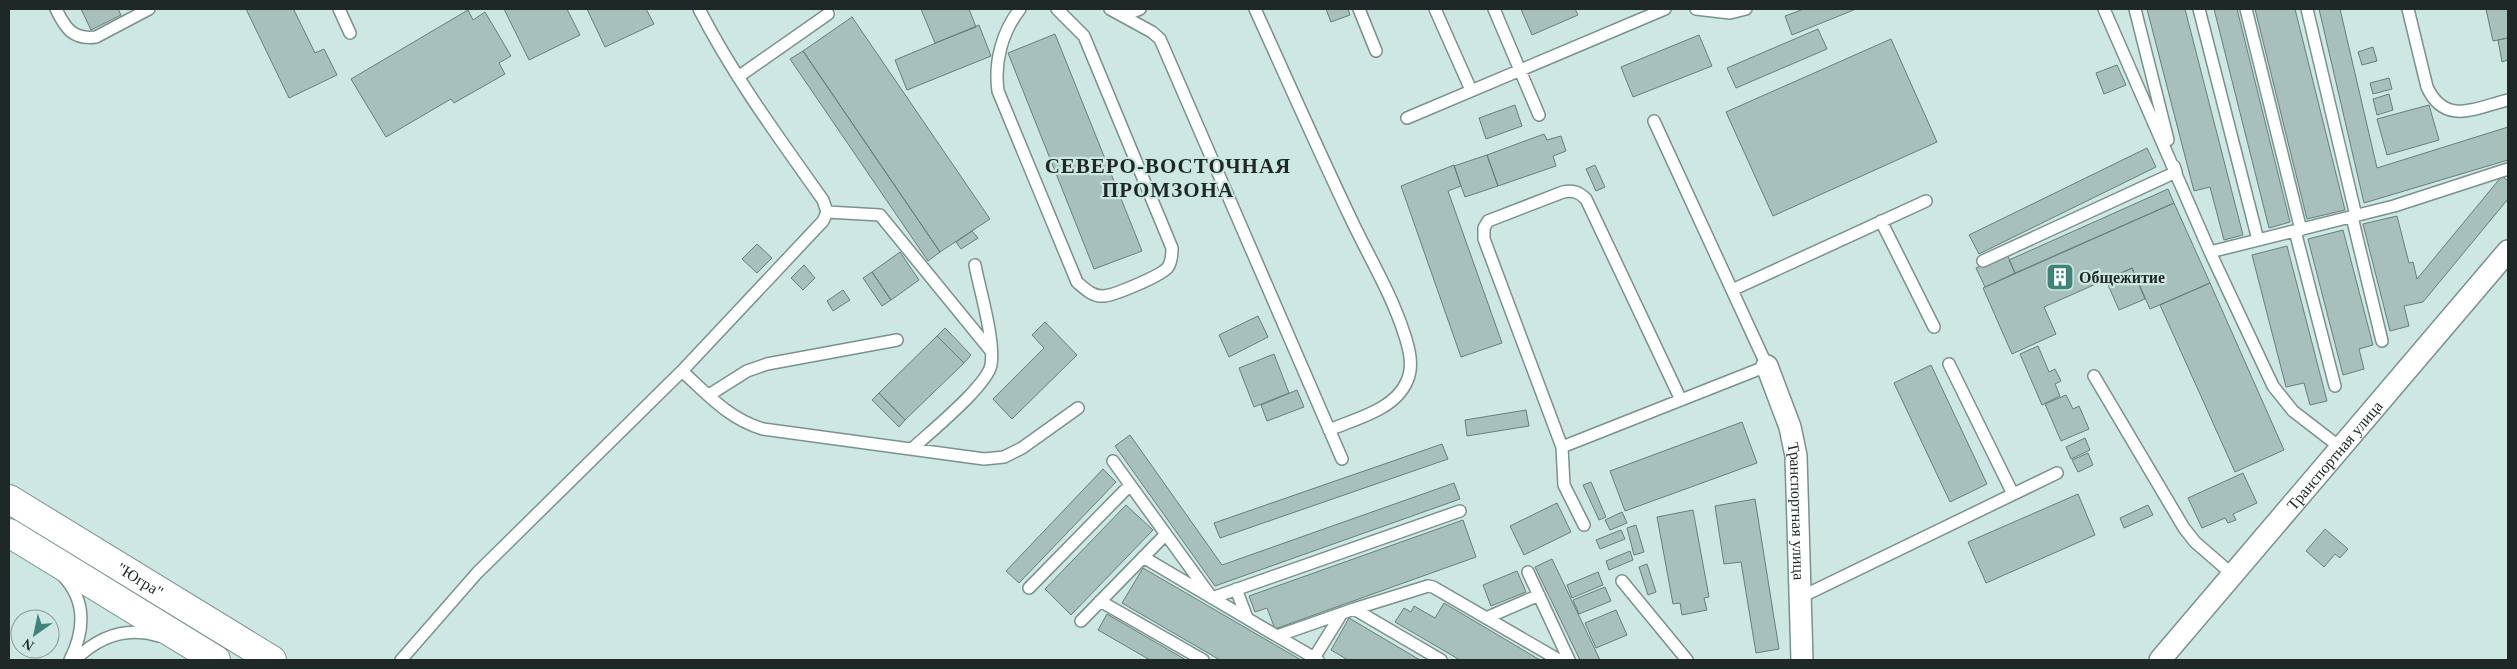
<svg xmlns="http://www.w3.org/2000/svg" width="2517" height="669" font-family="'Times New Roman',serif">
<rect width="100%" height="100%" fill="#cde7e2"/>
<path fill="#a7c0bb" stroke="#677f7a" d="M81,9H118L121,15L91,30Z
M246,9H296L294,10L315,53L324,49L337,75L289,98Z
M504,9H567L580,35L529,60Z
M587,9H646L654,24L605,47Z
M921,9H969L976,27L935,43Z
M1326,9H1348L1350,15L1331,22Z
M1521,9H1575L1578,15L1532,35Z
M1804,9H1856L1792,35L1785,16Z
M2147,9H2185L2243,235L2224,240L2210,187L2194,191Z
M2214,9H2237L2290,222L2269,228Z
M2255,9H2295L2345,210L2307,219Z
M2319,9H2340L2377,168L2508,127V160L2364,203Z
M2486,9H2508V38L2493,41Z
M468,10L473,20L485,12L511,56L499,63L505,74L454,103L451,99L386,137L351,79Z
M852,17L990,219L940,252L803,51Z
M979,25L991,56L907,90L895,60Z
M1818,29L1827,49L1736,88L1727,68Z
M1055,34L1142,251L1094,269L1008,53Z
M1699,35L1712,66L1633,97L1621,67Z
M2508,38V60L2502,62L2498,40Z
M1891,39L1937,142L1773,216L1726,112Z
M2373,47L2377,61L2362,65L2358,52Z
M803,51L940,252L928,261L790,59Z
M2117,65L2126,85L2104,94L2096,73Z
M2389,78L2392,89L2373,94L2370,83Z
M2389,94L2393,110L2377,115L2373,99Z
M1515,105L1522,126L1486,139L1479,118Z
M2429,105L2439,140L2387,155L2377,119Z
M1544,134L1547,140L1561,136L1566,151L1553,156L1556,166L1498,186L1487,155Z
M2147,148L2156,167L1979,254L1969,235Z
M1487,155L1498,186L1465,197L1454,166Z
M1454,165L1461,186L1448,191L1502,343L1461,357L1401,186Z
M1595,165L1605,187L1596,191L1586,169Z
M2502,176L2508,181V199L2423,302L2404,306L2409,326L2390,331L2363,224L2397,216L2409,263L2413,262L2417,279Z
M2168,189L2174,203L2015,273L2009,260Z
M2174,203L2210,283L2150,309L2132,268L2044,307L2056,334L2012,354L1983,288Z
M2343,230L2373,345L2359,349L2364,369L2343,375L2308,239Z
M972,231L978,238L961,249L956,242Z
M757,244L772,258L757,273L742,259Z
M2287,246L2327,401L2310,405L2304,383L2286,387L2252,255Z
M900,252L919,280L891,300L872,272Z
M2007,254L2015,273L1985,287L1976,268Z
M804,265L815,278L803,290L791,278Z
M2132,268L2145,299L2119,310L2106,280Z
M872,272L891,300L882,306L863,278Z
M2210,283L2284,450L2235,472L2160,305Z
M843,290L850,300L833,311L827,301Z
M1258,316L1268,337L1229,357L1219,335Z
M1045,322L1077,355L1012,419L993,399L1044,348L1032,335Z
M945,328L971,355L964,363L937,336Z
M937,336L964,363L905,420L879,393Z
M2038,346L2049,372L2055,369L2061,381L2055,384L2060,396L2042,405L2020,354Z
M1274,354L1289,393L1254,407L1239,368Z
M1931,365L1987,484L1950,502L1894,383Z
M1297,390L1304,407L1267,421L1261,405Z
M879,393L905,420L899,427L872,400Z
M2066,395L2073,409L2079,406L2089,429L2061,441L2045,404Z
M1526,410L1529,426L1467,436L1465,420Z
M1742,422L1757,463L1625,511L1610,471Z
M1130,435L1222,565L1454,483L1460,499L1215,586L1115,446Z
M2085,438L2090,450L2071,459L2066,447Z
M1442,444L1448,459L1220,538L1214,523Z
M2088,453L2093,465L2078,472L2072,460Z
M1103,469L1116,482L1019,583L1006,571Z
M2243,473L2257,503L2233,514L2236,520L2228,523L2225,518L2202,528L2188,498Z
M1591,482L1606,517L1599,520L1583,485Z
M2078,494L2095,535L1986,583L1968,542Z
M1755,499L1779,649L1756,653L1741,562L1724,564L1715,506Z
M1557,503L1571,532L1524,555L1510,526Z
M1126,505L1153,530L1071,615L1045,589Z
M2148,505L2153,515L2124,528L2120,518Z
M1693,510L1709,597L1704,598L1707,610L1682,615L1680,603L1673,604L1657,517Z
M1622,512L1627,523L1610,530L1605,520Z
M1463,520L1476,557L1275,629L1267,608L1255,612L1249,596Z
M1636,525L1644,552L1634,555L1627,528Z
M2325,529L2348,549L2340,558L2335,554L2324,567L2306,551Z
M1621,530L1625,539L1600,549L1596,540Z
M1630,551L1633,560L1609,570L1606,561Z
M1552,559L1600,660H1580L1535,567Z
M1647,564L1656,592L1648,595L1639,567Z
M1143,568L1301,660H1220L1122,603Z
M1517,571L1526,592L1491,606L1483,585Z
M1598,572L1603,585L1572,598L1567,585Z
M1605,587L1611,601L1579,614L1573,600Z
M1444,603L1540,660H1460L1395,622L1404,608L1411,612L1414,606L1435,618Z
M1616,610L1627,635L1596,648L1585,623Z
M1107,614L1186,660H1150L1098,630Z
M1349,618L1420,660H1348L1331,650Z"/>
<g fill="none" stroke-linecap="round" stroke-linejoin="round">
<defs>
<path id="service" d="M56,9C65,28 73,40 96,37L149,9
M339,9L350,33
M1020,9C1002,32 994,62 998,91L1077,282C1085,289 1093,297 1104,296C1115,295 1163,275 1168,267C1172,261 1172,254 1172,248L1084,36L1057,9
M1110,9L1152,32L1160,39L1342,459
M1255,9C1287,79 1318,150 1351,219C1369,257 1391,293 1404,333C1409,348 1414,366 1407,381C1395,410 1355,419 1329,430
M1359,9L1376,51
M1435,9L1471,90
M1494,9L1539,115
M1696,9L1730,13L1746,9
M2104,9L2210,252L2273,386L2293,411L2341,448
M2135,9L2168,140
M2199,9L2258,240
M2246,9L2301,230
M2307,9L2356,216
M2408,9L2427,87C2445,126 2475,108 2508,100
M1123,16L1140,9
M738,77L828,14
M1407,118L1665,9
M827,212L880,215L991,351
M2352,217L2382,341
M1881,221L1934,327
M2295,231L2335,386
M2210,252L2394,206L2508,169
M1983,261L2176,172L2174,166
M1732,290L1926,201
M1949,364L2013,494
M682,371C707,394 729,419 763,429L984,459L1004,457L1022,448L1078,408
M2094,376L2184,528L2195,542L2233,575
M709,395L747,371L767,364L897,340
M1562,447L1767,366L1654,121
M912,449C930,432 987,386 991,365C995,340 980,291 975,265
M1113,461L1212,598L1460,511
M1584,525L1564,485L1562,447L1484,239V228L1488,221L1563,192C1573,190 1579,192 1586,199L1681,400
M1143,557L1277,636L1354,609L1428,586L1433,587L1559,660
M1528,572L1569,660
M64,577C87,602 84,632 70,660
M1622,581L1687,660
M1029,588L1130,485
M1236,589L1247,618
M1801,597L2057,473
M1100,601L1203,660
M1354,609L1441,660
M1486,618L1539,595
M1081,621L1166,534
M1277,636L1318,660
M1314,658L1342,613
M75,660C99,636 126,626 159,636
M401,660L477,573L682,371L823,221L827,212L823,200C779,138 734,77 699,9"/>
<g id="minor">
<path id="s1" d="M1767,366L1790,427L1796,456L1802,660"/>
<path id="s2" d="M2160,660L2508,251"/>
</g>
<g id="trunk">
<path id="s3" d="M9,499L272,660"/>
<path d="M9,533L216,660"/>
</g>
</defs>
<use href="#service" stroke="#79928d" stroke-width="14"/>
<use href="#minor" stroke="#79928d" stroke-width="24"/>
<use href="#trunk" stroke="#79928d" stroke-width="30"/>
<use href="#service" stroke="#fff" stroke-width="11"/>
<use href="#minor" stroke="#fff" stroke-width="21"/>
<use href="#trunk" stroke="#fff" stroke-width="28"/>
</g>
<defs>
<symbol id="building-square" viewBox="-11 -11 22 22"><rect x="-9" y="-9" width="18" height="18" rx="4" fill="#3f8479" stroke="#cde7e2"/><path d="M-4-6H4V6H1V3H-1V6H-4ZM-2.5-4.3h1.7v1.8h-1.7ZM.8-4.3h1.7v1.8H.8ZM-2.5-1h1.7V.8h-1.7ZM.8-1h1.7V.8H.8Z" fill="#fff"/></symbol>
</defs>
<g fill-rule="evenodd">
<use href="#building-square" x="2044" y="261" width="32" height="32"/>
</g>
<g text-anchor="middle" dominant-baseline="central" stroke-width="4.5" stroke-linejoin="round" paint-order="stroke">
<g font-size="16" font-weight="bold" fill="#1e2826" stroke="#cde7e2" text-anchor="start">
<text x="2079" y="277">Общежитие</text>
</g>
<g font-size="16" fill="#1e2826" stroke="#cde7e2">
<text stroke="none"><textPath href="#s2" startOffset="269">Транспортная улица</textPath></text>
<text stroke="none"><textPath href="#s1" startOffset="150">Транспортная улица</textPath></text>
<text stroke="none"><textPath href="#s3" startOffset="154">"Югра"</textPath></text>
</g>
<g font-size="21" font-weight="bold" letter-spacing="1" fill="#1e2826" stroke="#cde7e2">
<text x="1168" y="166">СЕВЕРО-ВОСТОЧНАЯ<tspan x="1168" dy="24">ПРОМЗОНА</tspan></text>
</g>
</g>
<rect width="2517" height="669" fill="none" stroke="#1e2826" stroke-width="20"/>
<g transform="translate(35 634) rotate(213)"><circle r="24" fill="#cde7e2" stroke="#879b97"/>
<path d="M0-4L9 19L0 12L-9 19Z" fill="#3f8479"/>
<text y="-8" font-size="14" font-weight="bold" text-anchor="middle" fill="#1e2826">N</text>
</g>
</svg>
